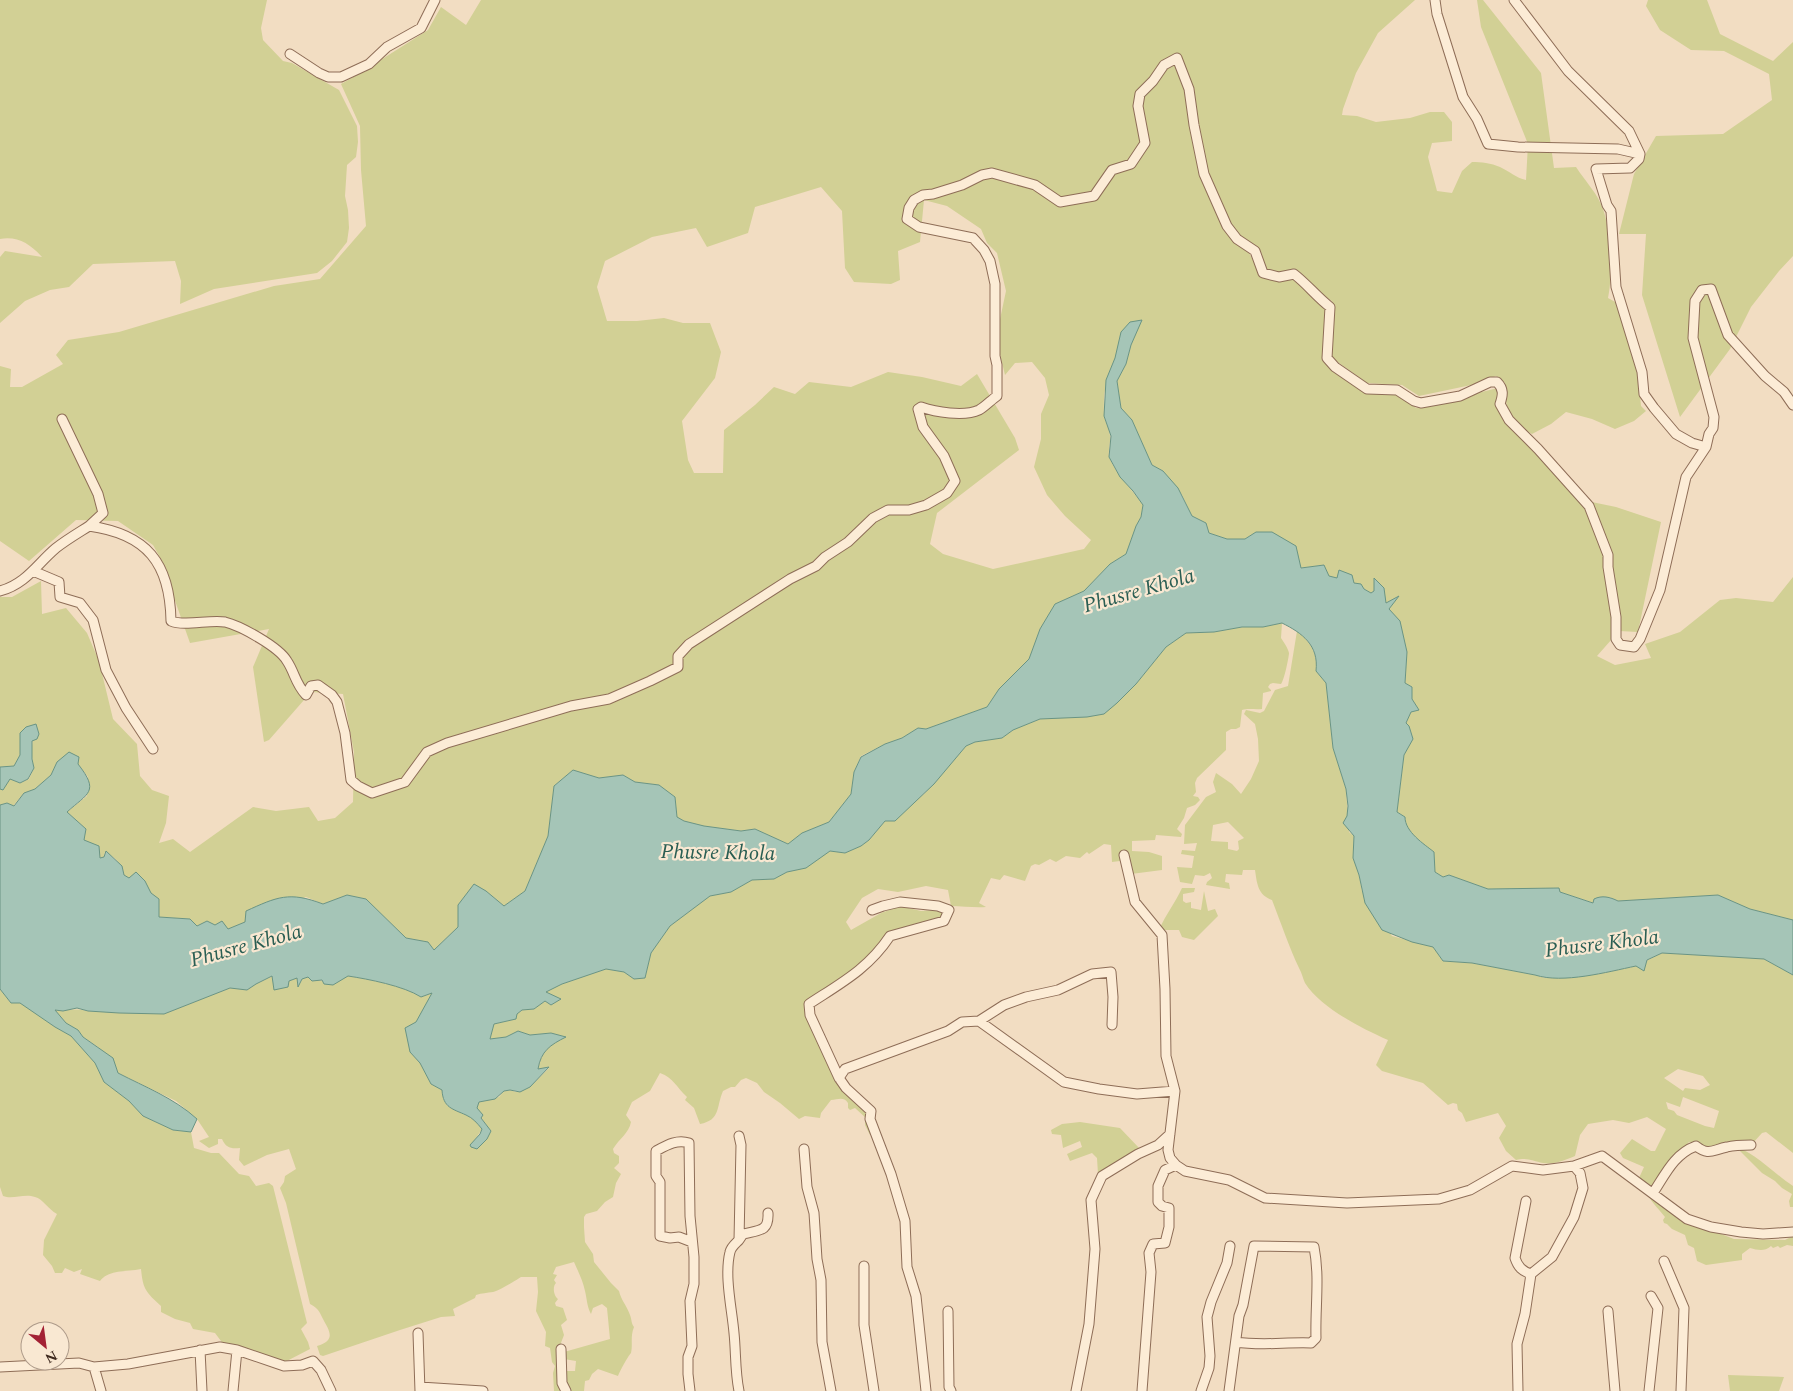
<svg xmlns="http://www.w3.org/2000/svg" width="1793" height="1391" font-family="Spectral,serif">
<rect width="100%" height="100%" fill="#f2ddc2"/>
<path fill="#d2d095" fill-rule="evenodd" d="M0,0H267L261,28L263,40L283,61L292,63L339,90L357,126L358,142L356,157L347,165L345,196L348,210L349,228L347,242L332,261L317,273L214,289L180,304L181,281L175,261L93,264L69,287L50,290L25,301L0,323V257L5,251L42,257C30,244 18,236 0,239Z
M481,0H1415L1378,33L1356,73L1343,109L1342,115L1357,116L1376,122L1410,118L1430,112H1444L1452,122V141L1432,143L1428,157L1437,191L1452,193L1462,171L1472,162C1481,162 1491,163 1500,167C1509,171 1516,178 1526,180L1528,144L1481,27L1477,0H1483L1541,73L1554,168L1576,167C1585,181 1598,194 1603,209C1611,232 1613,275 1608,298L1617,303C1629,337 1639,370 1641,406L1646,411L1634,421L1615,429L1592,419L1566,412L1551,424L1532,434C1510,421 1504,408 1505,383L1496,376L1476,384L1419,396L1402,385L1367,383L1332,358L1330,350L1334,312L1332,301L1316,291L1301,273L1291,270L1278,273L1265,269L1261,252L1241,238L1233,229L1201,170L1227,233L1249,253L1263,277L1291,276L1327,310L1325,360L1368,393L1398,394L1416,408L1498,388L1497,404L1582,500L1616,507L1661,522L1638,632L1619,631L1597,656L1615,665L1651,658L1645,644L1680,632L1720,600L1736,598L1773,602L1793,577V920L1750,909L1718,895L1618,901L1609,897L1594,903L1560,892L1539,888L1531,889H1488L1449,875L1443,877L1435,872L1434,852C1423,844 1405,832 1405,817L1397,812L1404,755L1412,739L1409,726L1406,723L1411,712L1419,710L1412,699V687L1405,683L1407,652L1389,609L1398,597L1386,603L1374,579V591L1371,593L1354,583L1339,571L1337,578L1329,577L1324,565L1301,568L1256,532L1245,539H1227L1209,533L1206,523L1192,516L1182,495L1163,471L1152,465L1132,420L1121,408L1117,381L1126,364L1131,345L1141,320C1118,352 1102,372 1104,414C1104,421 1110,428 1110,436C1111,443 1107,452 1110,459C1117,476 1133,490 1143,505L1141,517L1136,526L1126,554L1110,564L1084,591L1055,604L1040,629L1029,659L999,689L987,707L926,729L918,728L902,738L885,744L861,756L854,772L851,794L829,822L802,833L788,844L755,829L741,831L703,826L684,821L677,818L675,797L659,785L635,782L623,775L599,778L573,770L554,786L548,836L525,891L504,906L486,891L458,905V927L434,950L428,942L406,938L366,899L347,895L323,904L306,897L228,929L215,926L207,921L197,926L190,919L159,917L150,893L124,875C122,864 115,857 105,852L104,857L100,858C98,847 94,845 83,840L86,829L67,812L87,796L88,777L78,764L57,762L51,775L35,789L24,793L13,806L7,803L0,805V789L3,790L10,779L20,783L29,779L34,768C30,754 32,739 36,725L14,766L0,767V597H12L41,581L42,614L66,608L87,633L99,661L113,719L137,744L140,776L152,790L169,796L166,823L159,843L173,839L190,852L253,807L276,811L309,807L318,821L335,818L353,802L354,752L343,694L311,692L269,740L264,742L253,667L269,629L190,643L173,595L166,568L153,545L118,521L76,520L29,561L0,541V366L11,369L10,387H22L63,364L56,355L68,340L119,332L274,286L320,279L366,226L361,170L360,126L341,84L357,75L428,30L441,7L466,25ZM821,187L842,211L845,268L854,282L891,284L900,280L898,251L920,242L924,200L947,206L981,229L987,243L997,253L1006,291L996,338L1005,375L1015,363L1032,362L1045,378L1049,395L1041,414V439L1034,467L1047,495L1065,516L1091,540L1084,549L993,569L943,554L930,544L937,513L1019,450L1015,438L977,374L961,386L922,377L888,372L851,387L809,382L795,394L774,387L755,405L724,430L723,473H694L688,460L682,421L715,378L721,352L710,323H683L664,318L637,321H607L597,287L605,261L652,237L696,228L707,247L748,233L755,207Z
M1648,0H1707L1720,34L1773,61L1793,42V256L1779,271L1751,307L1730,349L1680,417L1642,295L1646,234H1619L1634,174L1656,136L1723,134L1772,100L1769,74L1724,51L1691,50L1660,30L1646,6Z
M1282,623L1281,638C1283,641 1288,648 1289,653C1289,657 1284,681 1281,684L1273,683L1270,684L1268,687L1271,690V691L1263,693L1262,709C1255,710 1249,708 1242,710L1240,727L1236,729H1231L1226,732V750L1197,778L1195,783L1196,792L1193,796L1198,797L1200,800L1195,805L1187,808L1184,818L1177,829L1182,834L1181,837L1156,835L1155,840L1132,841V851L1149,852L1162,856V870L1131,874L1123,859L1120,861L1112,862L1111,845L1104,844L1089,854L1087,852L1080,858L1066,856L1056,862L1050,859L1039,865L1035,864L1031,866L1025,881L1004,875L1000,880L991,878L979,903L986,907C975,908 963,906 951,906L948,890L926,886L898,892L878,889L862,898L846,922L851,930L881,913L900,906L921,911L934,910L943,913L938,921L890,935L856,972L806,1002L820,1045L866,1113L869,1119L870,1135L865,1125V1121L867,1119L855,1108L850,1110L848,1108V1103C843,1096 838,1100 831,1100L821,1113L820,1118L805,1116L799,1119L780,1103L764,1092L757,1083L746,1078L741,1080L735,1087H731L723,1091C716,1107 721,1120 700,1124L694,1108L685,1100L687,1097C676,1087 674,1078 660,1073L650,1091L632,1102L626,1115L631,1122C629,1133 619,1139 613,1149L614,1153L619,1156V1163L614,1168L621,1174L616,1183L613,1197L605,1202L597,1211L586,1214L584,1217V1227L585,1242L593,1254L594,1262L611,1283L619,1291C621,1300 627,1306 630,1315C632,1320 631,1323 634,1327C630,1337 633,1344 631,1353C628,1356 620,1371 618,1376L598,1369L592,1374L589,1380L585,1381L584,1391H569L566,1388L564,1371H575L576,1361L564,1359V1352L610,1339L607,1308L602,1304L593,1308L591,1314C587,1307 587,1299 585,1291C583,1281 578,1271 574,1262L556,1267L553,1274L557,1275L554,1280L556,1283C552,1287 554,1296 558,1299L555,1303L556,1306L563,1308L567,1320L561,1325L564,1335L559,1348L563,1391H554L553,1373L555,1366L552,1362L550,1348L545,1346L546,1332L536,1311L538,1292L537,1277H521C517,1280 496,1292 493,1292C487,1293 482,1293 476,1295L475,1298L453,1309L455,1316L441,1317L400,1330L323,1356L320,1355L317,1346C336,1340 330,1332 323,1319C319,1311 318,1308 310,1304L286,1203L280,1188L284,1182L285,1176L296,1169L289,1149L267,1155L244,1166L239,1160L240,1148C231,1149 226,1148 222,1139H218V1144L209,1148L199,1141L209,1137L197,1119L176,1101L118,1073L98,1047L83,1037L78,1030L66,1023L54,1009C66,1011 76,1008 88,1011L164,1014L230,988L247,990L256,984L273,976L275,990L289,981L297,978L298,986L302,979L308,977C317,980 324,981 333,985L347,976C368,979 404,986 421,997L433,993L416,1022L410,1052L420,1063L431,1084L442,1090C443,1109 454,1109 468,1116C474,1119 478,1124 482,1129L473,1143L477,1149L486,1124L481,1118L476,1108L479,1102L499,1097L504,1091L510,1090L516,1092L530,1087L549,1068L538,1069C542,1051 549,1045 565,1037L551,1033L530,1035L518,1031L506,1037L490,1039L494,1024L515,1019L517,1014L522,1010L534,1009L545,1001L551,1005L561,999L545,992L562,984L606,969L624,972L634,979L645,978L651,953L670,926L710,896L731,892L752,880L774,879L787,872L805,868L830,851L845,853L861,846L869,840L885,821L924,794L966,746L975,742L1002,738L1013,730L1040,719L1056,717L1117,703L1136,684L1166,647L1186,633L1214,632L1242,627H1263Z
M1297,631C1310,641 1318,654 1316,671L1326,683L1333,748L1346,789L1349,832L1354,836L1353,857L1359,875L1362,891L1392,936L1433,947L1443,961L1472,963L1535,975L1545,978L1584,976L1608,972L1636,966L1662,953L1764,959L1793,975V1153L1766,1132L1762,1133L1752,1144L1710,1150L1696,1143L1689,1142L1656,1183L1652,1186L1639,1178L1644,1167L1623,1158L1620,1153L1632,1139L1651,1151H1655L1666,1129L1647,1117L1629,1123L1613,1120L1588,1124L1580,1135L1575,1156C1566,1160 1553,1165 1543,1163C1533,1161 1527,1157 1516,1160L1506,1151L1499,1138L1506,1126L1498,1113L1466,1122L1462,1113L1458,1110L1457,1104L1453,1103L1448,1105L1423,1083L1382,1071L1376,1065L1388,1040C1361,1028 1321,1008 1305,983C1303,979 1302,973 1299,968C1289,947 1281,923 1272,900C1258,895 1257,884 1255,870H1243L1242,875L1226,874L1225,882L1229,883L1230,889L1206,885L1207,882L1212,878L1210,873L1204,876L1195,875L1192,884L1180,882L1177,867L1192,868L1194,856L1181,854L1182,850L1195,851L1197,843L1184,844L1185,825L1206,797L1216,792L1213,782L1216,773L1232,784L1241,794L1251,779L1259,761L1258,739L1255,724L1244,714L1246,710L1260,713L1264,711L1275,690L1288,686ZM1228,822L1244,838L1238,841L1239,849L1237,851L1228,849V842L1211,841L1213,825ZM1678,1069L1703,1076L1710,1085L1700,1090L1685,1088L1683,1091L1664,1078ZM1683,1097L1719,1111L1714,1128L1705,1126L1677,1115L1674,1111L1668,1109L1666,1102L1680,1107Z
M1182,888H1195L1194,892L1183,894V901L1186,903L1191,902V908L1201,910L1204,891L1208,911L1215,909L1218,916L1194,940L1182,937L1179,930H1159C1166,914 1175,903 1182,888Z
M0,989L11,1003L20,1002L55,1027L71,1036L95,1063L104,1082L129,1101L143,1116L173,1130L191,1132L194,1148L211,1153H219L239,1174L249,1176L256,1186L269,1183L273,1186L307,1323L301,1329L308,1342L310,1349L283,1363L224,1345L215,1333L193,1329L190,1323L175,1319L161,1312V1306C146,1292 143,1290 141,1269C128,1272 109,1269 100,1281L80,1274L82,1269L74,1272L65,1268L62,1273H55L52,1266L43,1255L44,1240L57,1214C48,1209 43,1199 35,1197C24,1193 13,1200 3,1196L0,1187Z
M1080,1122L1120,1128L1140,1149L1098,1174L1097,1158L1092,1153L1070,1161L1067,1154L1082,1147L1080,1141L1063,1148L1061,1135L1052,1134L1051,1130L1062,1124Z
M1737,1148C1753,1151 1777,1176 1793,1186V1207H1790L1789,1201L1792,1194L1782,1188L1775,1181L1762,1173Z
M1645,1190L1716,1232L1734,1239L1785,1240L1793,1236V1246L1787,1245L1780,1248L1778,1246L1773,1248L1771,1246C1764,1252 1758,1250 1750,1248L1742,1254V1260L1706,1265L1697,1261L1694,1248L1688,1245L1685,1235L1672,1229L1667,1224L1664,1223L1663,1220L1665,1217C1658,1208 1650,1201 1645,1190Z
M1728,1375L1784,1377L1779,1391H1730Z"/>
<path fill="#a5c5b7" stroke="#6a9484" d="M1142,320L1131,345L1126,364L1117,381L1121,408L1132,420L1152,465L1163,471L1178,488L1192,516L1206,523L1209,533L1227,539H1245L1256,532H1272L1296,546L1301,568L1324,565L1329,576L1337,578L1339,570L1352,575L1354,583L1361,584L1364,589L1371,593L1374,591V578L1384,588L1386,603L1399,596L1389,609L1400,621L1407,652L1405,683L1412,687V699L1419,710L1411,712L1406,723L1409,726L1413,739L1404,755L1397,812L1405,817C1405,832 1424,844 1434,852L1435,872L1443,877L1449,875L1488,889L1559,888L1560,892L1593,903L1594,899C1602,895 1610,897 1618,901L1718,895L1750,909L1793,920V975L1764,959L1662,953L1647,960L1644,971L1636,966C1607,972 1563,984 1535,975L1472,963L1443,961L1433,947L1412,942L1382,930L1365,903L1359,875L1353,858L1354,836L1343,823L1347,816L1348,806L1346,789L1333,748L1326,683L1316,671C1319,645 1302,633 1282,623L1263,627H1242L1214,632L1186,633L1166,647L1136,684L1117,703L1104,714L1087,717L1040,719L1013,730L1002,738L975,742L966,746L934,784L895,821H885L869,840L861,846L845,853L830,851L806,868L787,872L774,879L752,880L731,892L710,896L670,926L651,953L645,978L634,979L624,972L606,969L562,984L546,992L561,999L551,1005L545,1001L534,1009L522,1010L517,1014L516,1019L494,1024L490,1039L506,1037L518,1031L530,1035L551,1033L566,1037C550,1045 541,1051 538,1069L549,1067L530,1087L520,1092L510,1090L504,1091L495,1099L479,1102L477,1108L483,1115L481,1118L491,1131L487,1139L477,1149L471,1147L470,1145L480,1134L482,1129C477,1123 473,1118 466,1115C453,1109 443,1108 442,1090L431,1084L420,1063L410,1052L405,1028L416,1022L432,993L421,997C404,986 368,979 348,976L333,985L324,984L322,980L312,981L308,977L302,979L298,987L297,978L289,981L288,987L274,990L272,976L256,984L247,990L230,988L164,1014L119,1013L88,1011L77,1008L63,1011L55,1010L66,1023L78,1030L83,1037L113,1058L118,1073C145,1087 174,1098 197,1119L191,1132L173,1130L143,1116L129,1101L104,1082L95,1063L71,1036L55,1027L20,1003H11L0,989V805L7,803L14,806L24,793L35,789L51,775L57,762L69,752L79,757L78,764C100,792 88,793 67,812L86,829L84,840L99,846L100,858L104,857L106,851L122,866L124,875L129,878L136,872L145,881L151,893L159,899V917L190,919L197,926L207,921L215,925L222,921L228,929L245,922L246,911C277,897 289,891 323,904L347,895L366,899L406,938L428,942L434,950L458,927V905L474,884L486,891L504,906L525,891L548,836L554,786L573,770L599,778L623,775L635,782L659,785L675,797L677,817L684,821L704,826L741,831L755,829L788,844L802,833L829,822L851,794L854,772L861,757L885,744L902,738L918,728L926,729L987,707L999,689L1029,659L1040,629L1055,604L1084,591L1110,564L1126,554L1136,526L1141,517L1143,505L1133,491L1120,477L1109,457L1111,436L1104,416L1106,380L1115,358L1121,332L1130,322Z
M36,724L39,734L37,739L32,741V759L34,768L28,779L20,783L10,779L3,790L0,789V767L14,766L20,755V733L26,727Z"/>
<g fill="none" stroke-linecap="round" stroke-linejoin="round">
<defs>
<path id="street" d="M1435,0L1437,14L1463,97L1477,119L1488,144L1518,147L1618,149L1640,154
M1514,0L1568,71L1629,131L1640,154L1639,159L1630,168L1596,169L1607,205L1611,211L1616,287L1642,372L1644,394L1654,408L1676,434L1692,443L1706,447
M290,54L319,73L328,77H341L369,64L387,47L421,28L435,0
M62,419L98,494L103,513L89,526
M33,571L59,582L60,597L80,603L93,620L106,670L126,708L153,749
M0,591C26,584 37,564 56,548C66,540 78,533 89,526C147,534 170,563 171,621C185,627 210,619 225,622C241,626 279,647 287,661C295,673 295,683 306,695L311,686L318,685L332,695L337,702L345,733L351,780L358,786L372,793L405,782L427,752L447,743L571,706L609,699L650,681L678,667V656L689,644L790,579L816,566L825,557L848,542L873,518L888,510H909L926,505L947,493L955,481L944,456L923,427L918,409L921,407C935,412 964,417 979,410C985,407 991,400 997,396V365L995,356V284L990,261L984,250L973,238L919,227L907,219L909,208L914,200L923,195L933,194L962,185L982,175L992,173L1035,185L1060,202L1094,196L1112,170L1131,164L1145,143L1138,106L1140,94L1153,81L1164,65L1177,58L1189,89L1194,125L1204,174L1227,226L1237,239L1255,251L1263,273L1279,277L1294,274C1307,284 1317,297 1330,307L1327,358L1335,367L1367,389L1397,390L1414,401L1421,403L1460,396L1490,382H1497C1504,389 1503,395 1500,404L1509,420L1538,449L1589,506L1608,555V567L1616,617V639L1620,645L1634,647L1640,639L1660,590L1686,477L1706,447L1709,434L1713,428L1714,417L1693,338L1695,301L1702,290L1711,289L1728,335L1765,376L1784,392L1793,405
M1124,855L1135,902L1162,935L1165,989L1166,1056L1175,1091L1168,1150L1170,1158L1176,1165L1185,1171L1229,1180L1265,1198L1347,1203L1439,1199L1470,1190L1512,1166L1543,1170L1574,1166L1580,1173L1583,1188L1574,1217L1552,1257L1531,1274L1525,1314L1517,1344L1518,1391
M979,1021L1004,1005L1026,997L1058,990L1092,974L1111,972L1113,997L1112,1025
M839,1078L810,1015L809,1004C841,983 868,969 890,936L944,921L949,910L938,906L900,902L883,906L872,910
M739,1136L741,1145L739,1240C735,1244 731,1247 730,1252C724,1276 732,1309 734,1333C736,1352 735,1372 739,1391
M804,1149L807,1187L814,1213L817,1259L821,1280L822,1342L831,1391
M1574,1166L1602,1156L1687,1219L1711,1227L1741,1232L1763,1234L1793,1232
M1653,1193C1665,1175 1674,1154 1696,1146C1709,1156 1712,1150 1727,1147C1735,1145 1743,1145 1751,1145
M1526,1201L1515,1258C1518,1267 1522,1271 1531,1274
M739,1240L743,1234C759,1230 769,1232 768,1213
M1664,1261L1684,1308L1681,1391
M864,1266V1325L874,1391
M948,1311L949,1387L951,1391
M1608,1311L1615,1391
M418,1333L420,1391
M561,1349L562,1383L566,1391
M200,1350L202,1391
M0,1367L79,1363L94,1367L128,1364L220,1347L237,1350L284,1366L302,1365L313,1361L321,1370L331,1391
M94,1367L101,1391
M420,1387L483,1391
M233,1391L237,1350
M690,1391L688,1374V1357L692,1346L690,1301L694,1284V1257L690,1216L689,1143C677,1139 667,1145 656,1151V1176L660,1182V1236L670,1238L679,1237L692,1242
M926,1391L916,1296L907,1267L905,1221L891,1174L870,1119L871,1111L846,1088L839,1078L845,1069L948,1031L962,1022L979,1021L1064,1082L1099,1089L1137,1094L1175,1091
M1076,1391L1089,1324L1095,1249L1091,1200L1102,1176L1138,1154L1158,1145L1170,1134
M1142,1391L1151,1272L1149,1253L1153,1244L1165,1243L1169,1227V1208L1162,1206L1158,1202V1186L1165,1170L1176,1165
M1201,1391L1209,1368L1210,1356L1207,1317L1211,1302L1227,1263L1230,1246
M1229,1391L1239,1316L1243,1305L1254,1246L1314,1247C1320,1277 1315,1308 1316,1338L1311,1343C1286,1342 1261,1346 1236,1342
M1649,1391L1658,1308L1651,1296"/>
</defs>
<use href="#street" stroke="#8e6d57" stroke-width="11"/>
<use href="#street" stroke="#fcecd6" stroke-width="9"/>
</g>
<g text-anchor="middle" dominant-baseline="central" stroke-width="4.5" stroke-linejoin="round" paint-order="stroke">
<g font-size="21" font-style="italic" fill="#2a5e53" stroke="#f9e8d2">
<text transform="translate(1139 591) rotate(-16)">Phusre Khola</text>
<text transform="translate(718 853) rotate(1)">Phusre Khola</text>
<text transform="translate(1602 944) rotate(-7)">Phusre Khola</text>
<text transform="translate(246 946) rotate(-15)">Phusre Khola</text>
</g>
</g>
<g transform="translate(45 1346) rotate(151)"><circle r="24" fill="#f9e8d2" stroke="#ae9b8a"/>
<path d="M0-4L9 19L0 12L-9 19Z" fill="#a32134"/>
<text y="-8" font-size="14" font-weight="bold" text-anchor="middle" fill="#3d281d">N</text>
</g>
</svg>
